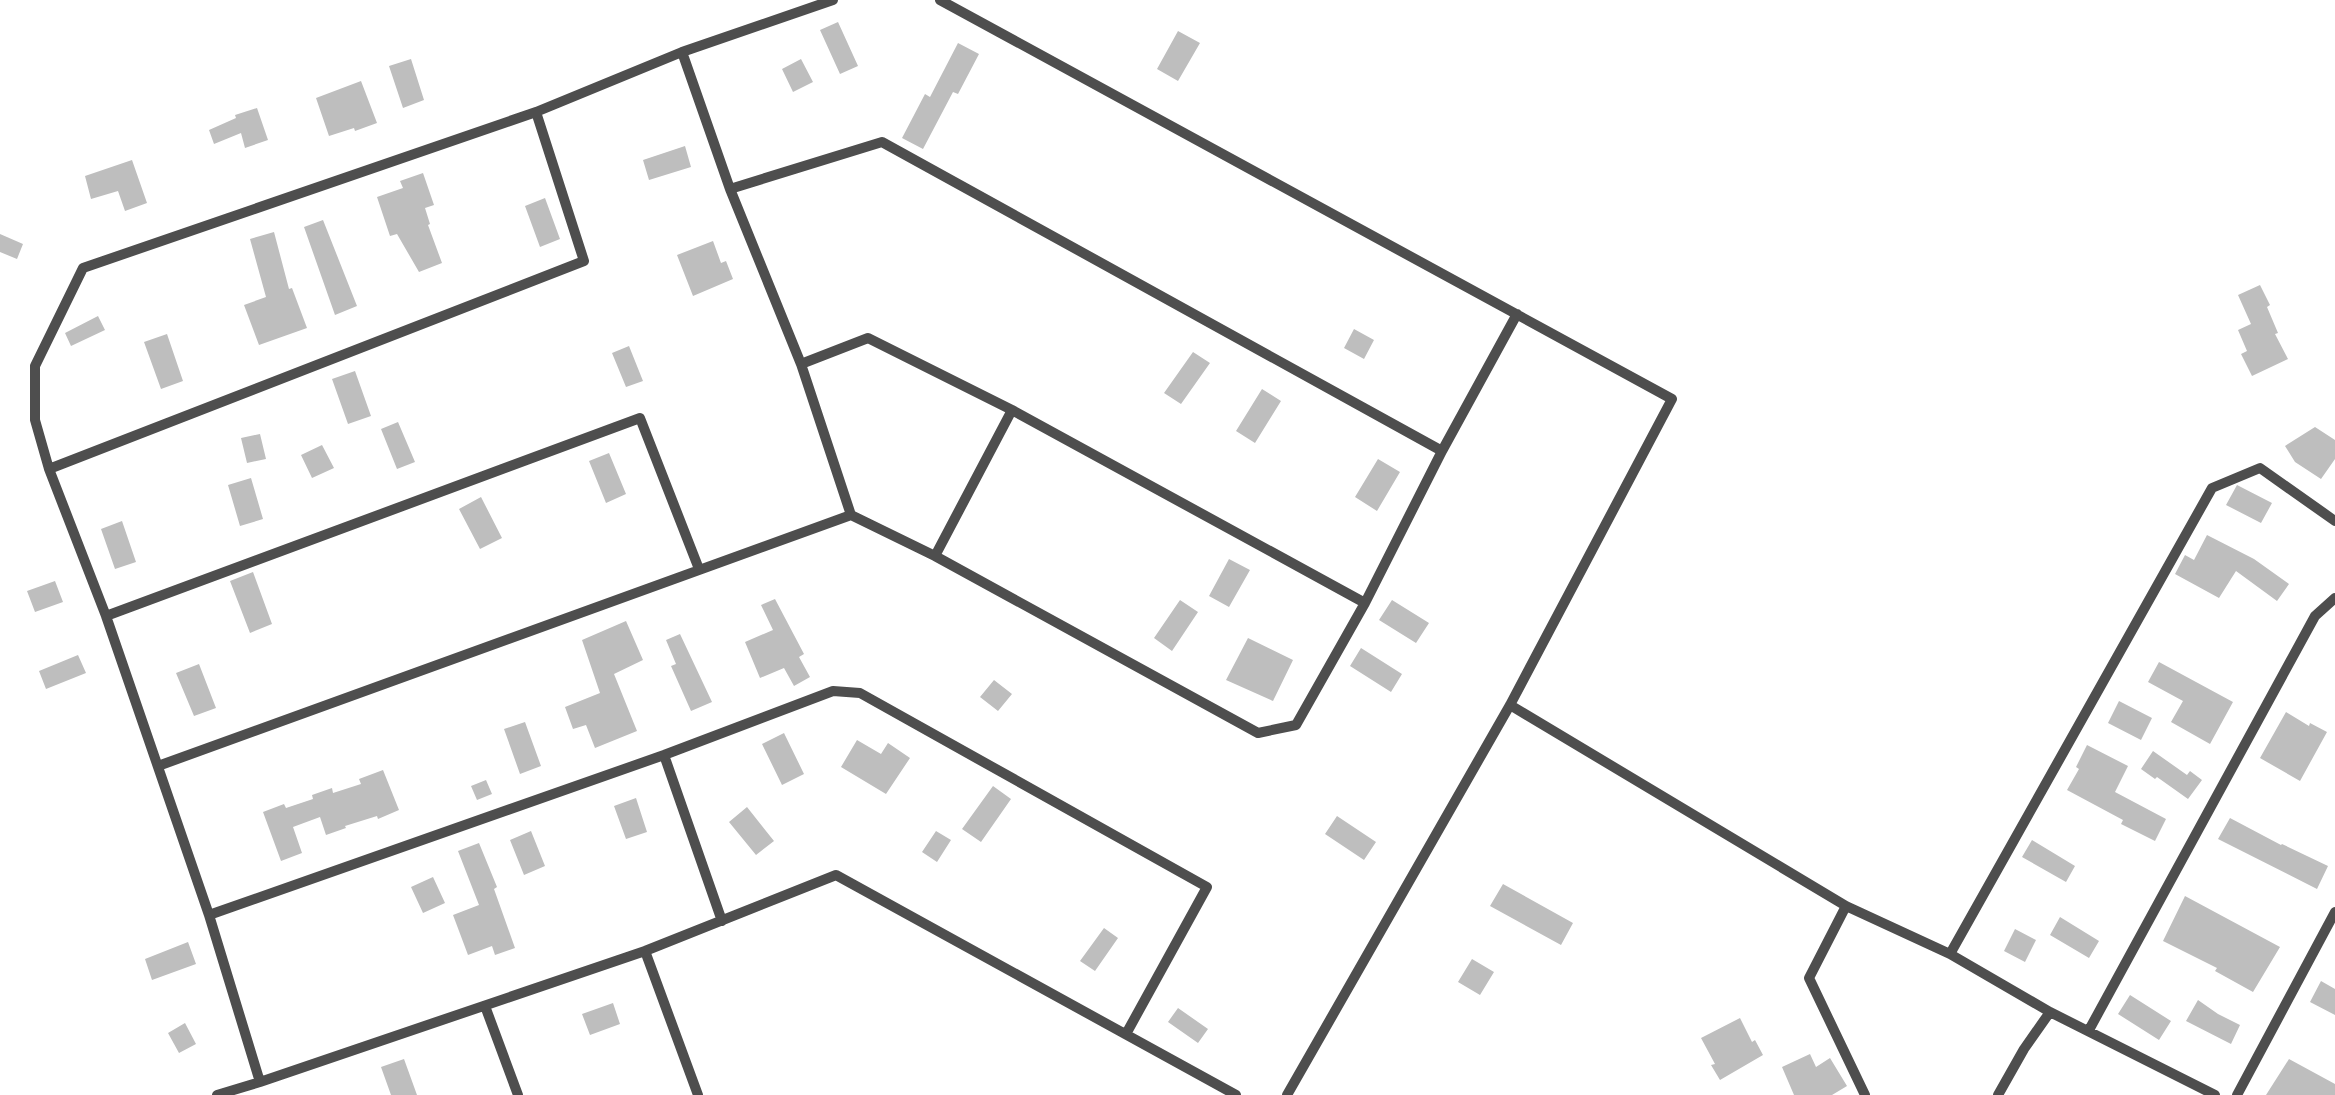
<svg xmlns="http://www.w3.org/2000/svg" width="2335" height="1095" font-family="'Exo 2',sans-serif">
<rect width="100%" height="100%" fill="#fff"/>
<path fill="#bebebe" d="M838,22L858,66L840,74L820,30Z
M1178,31L1200,43L1178,81L1157,69Z
M958,43L979,54L958,94L953,92L923,149L902,138L925,94L930,97Z
M411,59L424,100L403,108L389,66Z
M801,59L813,82L793,92L782,69Z
M361,81L377,123L355,131L354,128L329,136L316,98Z
M257,108L268,140L245,148L241,133L214,144L209,130L236,118L235,115Z
M685,146L691,167L649,180L643,160Z
M132,160L147,203L125,211L118,191L91,199L85,176Z
M423,173L434,205L425,208L430,224L428,225L442,263L419,272L397,234L390,236L377,197L403,188L400,181Z
M545,198L560,239L540,247L525,206Z
M323,220L357,306L335,315L304,227Z
M274,232L289,289L292,288L307,328L259,345L244,305L266,297L250,239Z
M0,234L23,244L17,259L0,252Z
M713,241L721,263L726,261L733,279L693,296L677,255Z
M2260,285L2270,305L2267,307L2278,333L2275,334L2288,359L2252,376L2241,354L2247,351L2238,330L2251,324L2238,295Z
M98,316L105,330L71,346L65,333Z
M1354,329L1374,340L1364,359L1344,348Z
M167,334L183,381L161,389L144,342Z
M629,346L643,381L626,387L612,353Z
M1193,352L1210,363L1181,404L1164,393Z
M355,371L371,416L348,424L332,379Z
M1262,389L1281,401L1255,443L1236,431Z
M398,422L415,462L397,469L381,429Z
M2315,427L2335,440V459L2321,479L2295,462L2285,446Z
M260,434L266,459L247,463L241,438Z
M322,445L334,468L312,478L301,455Z
M609,453L626,494L606,503L589,461Z
M1378,459L1400,472L1377,511L1355,497Z
M251,478L263,519L240,526L228,485Z
M2237,485L2272,503L2261,523L2226,505Z
M481,497L502,538L480,549L459,509Z
M122,521L136,562L115,569L101,529Z
M2207,535L2254,559L2289,584L2277,601L2236,571L2219,598L2175,574L2185,555L2194,560Z
M1229,559L1250,570L1229,607L1209,596Z
M253,572L272,624L250,633L230,581Z
M55,581L63,602L35,612L27,591Z
M775,599L804,654L799,657L810,677L794,686L784,668L760,678L745,642L773,630L761,605Z
M1180,600L1198,612L1172,651L1154,638Z
M1392,600L1429,623L1416,643L1379,620Z
M626,621L643,660L614,674L637,731L595,748L586,725L573,729L565,707L600,693L582,640Z
M680,634L712,702L691,711L671,666L676,664L666,640Z
M1248,638L1293,660L1273,701L1226,680Z
M1361,648L1402,674L1391,692L1350,666Z
M78,655L86,673L46,689L39,671Z
M2159,662L2233,702L2210,744L2171,722L2183,701L2148,682Z
M199,664L216,708L194,716L176,673Z
M994,680L1012,694L998,711L980,697Z
M2119,701L2152,718L2141,740L2108,723Z
M2286,712L2309,726L2310,723L2327,732L2300,781L2260,758Z
M525,722L541,766L520,774L504,729Z
M784,733L804,774L782,785L762,744Z
M857,740L881,754L888,743L910,758L886,794L841,767Z
M2087,745L2128,766L2115,792L2166,819L2155,841L2121,824L2123,820L2067,790L2079,769L2076,767Z
M2153,751L2187,775L2190,771L2202,780L2188,799L2157,777L2155,779L2141,769Z
M383,770L399,810L378,819L377,816L345,826L346,828L326,835L320,817L293,827L302,853L281,861L263,812L284,804L286,808L313,799L312,795L332,788L333,793L361,784L359,779Z
M486,780L492,794L477,800L471,786Z
M993,786L1011,799L981,842L962,829Z
M636,798L647,832L626,839L614,806Z
M747,807L774,841L756,855L729,822Z
M1337,816L1376,842L1364,860L1325,834Z
M2230,818L2281,845L2282,844L2328,866L2317,889L2218,839Z
M531,831L545,866L524,875L510,840Z
M936,831L951,840L937,862L922,852Z
M2032,840L2075,866L2066,882L2022,857Z
M479,843L497,887L494,889L515,948L495,955L492,946L468,955L453,915L479,905L458,851Z
M433,877L445,903L423,913L411,887Z
M1503,884L1573,923L1561,945L1490,906Z
M2185,896L2280,947L2253,992L2215,971L2217,968L2163,941Z
M2060,917L2099,941L2089,958L2050,935Z
M1104,928L1118,938L1095,971L1080,961Z
M2015,929L2036,940L2025,962L2004,951Z
M188,942L196,964L152,980L145,959Z
M1472,959L1494,972L1480,995L1458,982Z
M2321,981L2335,989V1015L2310,1002Z
M2130,995L2171,1021L2159,1040L2118,1014Z
M2198,1000L2218,1014L2240,1025L2231,1044L2186,1021Z
M613,1003L620,1024L590,1035L582,1014Z
M1178,1008L1208,1029L1198,1043L1168,1022Z
M1740,1018L1752,1042L1755,1040L1763,1055L1720,1080L1711,1065L1715,1064L1701,1038Z
M185,1023L196,1044L179,1053L168,1033Z
M1810,1054L1816,1067L1830,1058L1847,1086L1832,1095H1794L1782,1067Z
M404,1059L417,1095H391L381,1067Z
M2289,1059L2335,1084V1095H2266Z"/>
<g fill="none" stroke-linecap="round" stroke-linejoin="round">
<path stroke="#4e4e4e" stroke-width="10" d="M940,0L1672,399L1510,705L1287,1095
M682,52L730,189L801,364L851,515
M730,189L882,142L1442,451
M801,364L868,338L1012,410L1365,603
M49,469L584,261L536,112
M935,556L1012,410
M106,616L640,418L699,569
M1510,705L1846,906L1950,954L2050,1012L2215,1095
M664,755L722,921
M158,766L851,515L935,556L1258,733L1296,725L1365,603L1442,451L1517,314
M1846,906L1809,978L1865,1095
M209,915L664,755L833,691L860,693L1207,887L1126,1034
M645,951L698,1095
M1950,954L2212,488L2260,468L2335,521
M485,1006L518,1095
M2089,1030L2315,616L2335,598
M260,1082L209,915L106,616L49,469L35,420V366L83,268L536,112L682,52L833,0
M217,1095L260,1082L645,951L836,875L1236,1095
M1998,1095L2024,1049L2050,1012
M2237,1095L2335,912"/>
</g>
</svg>
